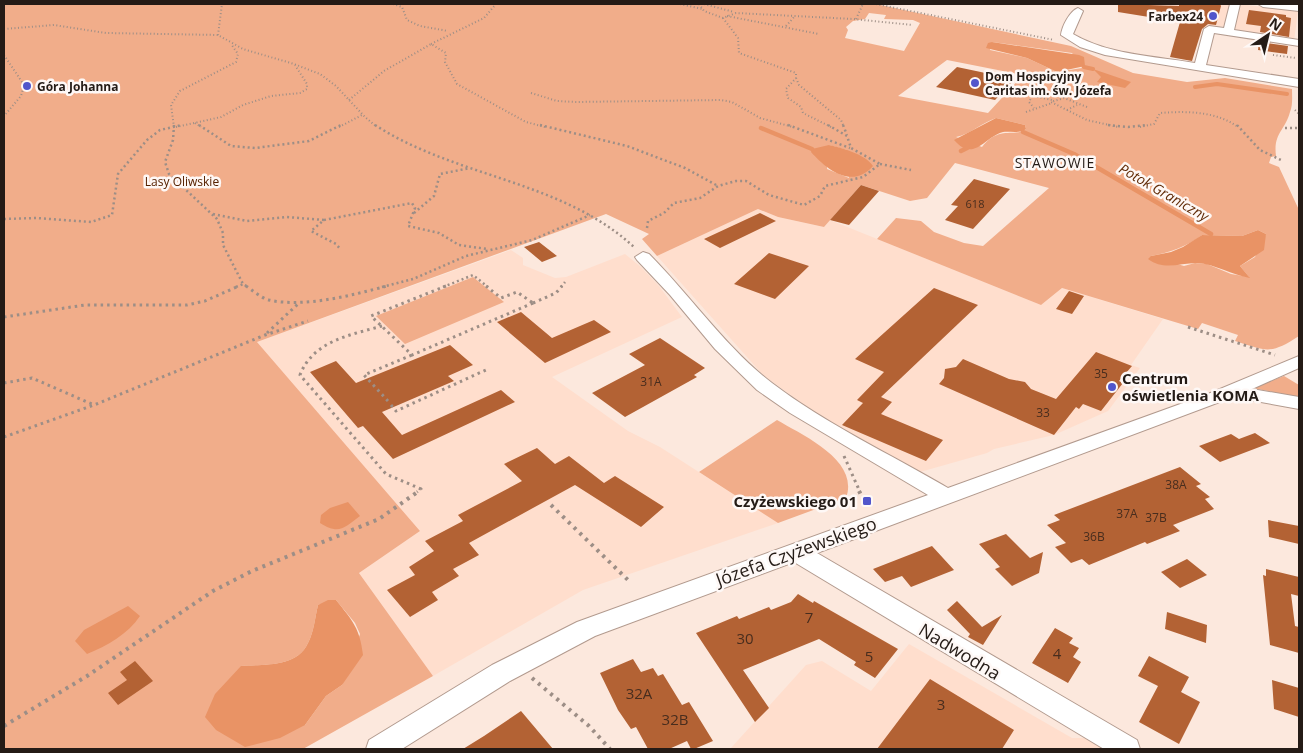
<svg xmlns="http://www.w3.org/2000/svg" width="1303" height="753" font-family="'Open Sans',sans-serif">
<rect width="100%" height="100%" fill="#fce8dd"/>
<path fill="#ffdecd" d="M1167,4H1228L1230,5L1226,26L1211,28L1174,23V15L1169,14V5Z
M1239,4L1298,11L1294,41L1234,31Z
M758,209L778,217L824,227L830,220L1041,305L1062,288L1163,319L1131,365L1140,368L1108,411L1054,435L994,449L987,453L920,472L818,415L763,375L657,256Z
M511,250L523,258V265L555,278L566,277L625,254L641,267L659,286L682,317L552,377L628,431L660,447L778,523L583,590L433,676L359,573L420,531L257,342Z
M909,644L1072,738H1092L1111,749H730L806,665L822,661L871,691Z"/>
<path fill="#f1ad8a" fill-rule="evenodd" d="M4,4H876L1071,46L1133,73L1187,82L1225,78L1292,89C1292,96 1293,105 1290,112C1285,131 1273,133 1276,156L1271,157L1269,163L1279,167L1299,210V336C1270,355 1267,351 1235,341L1238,335L1202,323L1198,329L1062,288L1041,305L877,239L896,218L921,221L934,232L964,243L983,246L1049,188L955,163L927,198L910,201L861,185L824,227L778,217L758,209L657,256L642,239L649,234L606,214L257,342L420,531L359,573L433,676L303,749H4ZM869,13L886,15L884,19L913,20L920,23L904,51L845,38L848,30L846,27L853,21L865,19ZM992,42L1072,53L1082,68L1057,72L1027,58L990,50ZM947,60L1023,75L988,113L898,96ZM996,118L1025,125L1026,129C1015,138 999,125 982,147L956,137C969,135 983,122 996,118ZM829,145L847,150L849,178L827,169ZM1258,230L1266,234L1255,257L1240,266L1249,277L1231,274L1207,264L1195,263L1184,266L1151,256C1171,252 1186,247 1202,235L1242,236ZM336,600L355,623L360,634L342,685L326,696L305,725L241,666C263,664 297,668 308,643C314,632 315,617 318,605Z
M473,277L504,302L405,344L376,316Z
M1284,376L1299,385V397L1252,388Z
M777,420C802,435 860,460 846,498L778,523L699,472Z"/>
<path fill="#e99365" d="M992,42L1079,55L1084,57L1085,66L1057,72L1027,58L986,48L988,43Z
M1093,69L1131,82L1125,88L1097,82L1101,77Z
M996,118L1025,125L1026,129C1020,134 1010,131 1003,132C984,137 974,163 954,140Z
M829,145C842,148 865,154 873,166C852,190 826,169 811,152L812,149Z
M1258,230L1266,234L1264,250L1240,266L1250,278C1232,275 1215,264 1197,263C1179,263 1164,271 1148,259L1151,256L1171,252L1183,247L1202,235L1242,236Z
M348,502L360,516C344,528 339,535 320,523L321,515L330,508Z
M328,600H336C353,621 360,629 363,655L342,685L326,696L305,725L280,738L245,747L216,730L205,717L215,694L241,666C263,664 297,668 308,643C314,632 315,617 318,605Z
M128,606L140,616C128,634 107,646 87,654L75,641L84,630Z"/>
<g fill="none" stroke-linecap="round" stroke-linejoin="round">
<path stroke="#e99365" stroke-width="4" d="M1084,67L1093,69
M1195,87L1217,84L1287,94"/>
<path stroke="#e99365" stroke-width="4.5" d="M761,128L812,149
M1023,132L1074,154L1211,234
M961,151L967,148"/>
</g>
<path fill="#b36234" d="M1118,4L1179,6V4H1220L1221,6L1216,25L1208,24L1202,29L1192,61L1170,57L1180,22L1118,12Z
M1249,10L1286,15V17L1291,18L1289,37L1260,32L1261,26L1246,24Z
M1259,42L1288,46L1287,54L1258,50Z
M957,67L995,75L1014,80L995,100L936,87Z
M974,179L1010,189L973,229L945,220L958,206L951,205Z
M861,185L879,191L849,225L830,220Z
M760,213L776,221L720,248L704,239Z
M539,242L557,256L542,262L524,247Z
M769,253L809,266L775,299L734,284Z
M934,288L978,305L881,397L892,402L881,414L943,440L926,461L842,425L863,403L857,400L884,372L855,359Z
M1069,291L1084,296L1072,314L1056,309Z
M521,312L552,338L594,320L611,332L545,363L497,322Z
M660,338L705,368L694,375L697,377L625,417L592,393L645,365L629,354Z
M450,345L473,365L448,376L454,381L382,412L402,435L501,390L515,402L393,459L363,426L358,428L310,372L336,361L356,383Z
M1096,352L1132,366L1119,381L1123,383L1101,411L1083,404L1079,409L1076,407L1054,435L939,384L944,378L945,369L956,367L963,359L1009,379L1025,382L1031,389L1056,399Z
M1255,433L1270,443L1220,462L1199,446L1231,434L1239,439Z
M537,448L555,464L569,456L604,483L615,476L664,507L641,527L575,485L469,543L479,555L453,569L459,576L432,592L438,600L410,617L387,590L415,575L409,567L434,551L425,541L463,521L458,515L522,481L504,464Z
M1180,467L1201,484L1196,486L1210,497L1205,499L1214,509L1173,525L1180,531L1147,544L1145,542L1089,565L1082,559L1071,563L1055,547L1066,543L1047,525L1060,520L1054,515Z
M1268,520L1299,526V544L1269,537Z
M1006,534L1030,558L1043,552L1039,573L1012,586L995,569L1000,567L979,544Z
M932,546L954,570L911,587L902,576L885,582L873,569Z
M1187,559L1207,575L1180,588L1161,572Z
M1266,569L1299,577V596L1291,594L1295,626L1299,627V653L1270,645L1263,575L1266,576Z
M798,594L813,603L814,601L898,649L875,678L854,665L856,662L819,639L743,670L769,708L755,722L696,633L737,616L739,619L769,607L771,610L791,602Z
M957,601L982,627L1002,615L983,645L968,637L970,634L947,610Z
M1167,612L1207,625L1206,643L1165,629Z
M1055,628L1073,638L1069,643L1079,648L1073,657L1081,662L1068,683L1032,663Z
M1149,656L1189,677L1181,692L1200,702L1179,744L1139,722L1158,686L1138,676Z
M633,659L641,672L653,668L658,676L663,674L682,705L689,702L713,741L694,749H691L687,741L669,749H648L636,727L631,729L618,710L600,673Z
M135,661L153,681L118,705L108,693L127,680L120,672Z
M930,679L1014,730L1002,749H877Z
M1272,680L1299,688V717L1274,709Z
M521,711L553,749H463L484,736Z"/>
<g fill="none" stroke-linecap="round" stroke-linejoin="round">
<defs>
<path id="minor" d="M1230,4H1240L1234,30L1299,40V46L1214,33L1206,65L1299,79V87L1105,55L1080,47L1061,35C1062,26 1070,11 1078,8L1083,11L1073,34C1109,55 1154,56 1195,63L1204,29L1209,26L1224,28Z
M1258,4L1299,5V11L1263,7Z
M643,252L649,254C689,294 727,349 772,383C826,424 890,454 948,488L1208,394L1299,356V368L1252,389L1299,397V409L1233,397L817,553L1137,740L1140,749H1104L794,562L595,636L510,681L402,749H366L369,740L492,665L577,622L928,495L790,413L757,390L715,349L670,295L637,260L635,257Z"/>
</defs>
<use href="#minor" stroke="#b29a8e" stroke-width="2"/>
<path stroke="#9d8e86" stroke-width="2" stroke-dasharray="1 2.5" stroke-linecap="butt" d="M393,4L402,7L407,20L420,26L448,31
M680,4L703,9
M699,4L704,11L723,18
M704,4L734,12
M876,4L1054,40
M727,16L819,34
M856,19L863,4
M786,26L795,16
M4,29L54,25L106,33L218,35L243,49L294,64L320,74L336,86L365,117L377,127
M218,35L222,4
M431,44L484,18L496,4
M4,55L24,85L21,96L4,116
M1273,55L1296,58
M796,78L799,85L841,120L844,127
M531,93L557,101L576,102L721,100L732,102L760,118L793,127
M1020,93L1052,100
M1032,96L1029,102L1034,108
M349,100L384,71L431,44L446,53L445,62L457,84L526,122L545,127
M1087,107L1064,98L1051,102L1087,120L1118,127
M1067,110L1077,105
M1295,110L1299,114
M1026,112L1052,103
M195,123L201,127
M174,127L171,105L180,91L236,62L238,54L231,44
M176,127L221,117L243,105L271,96L300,93L307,89V84L295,65
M339,127L362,115
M831,127L803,113L801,107L788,98L786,89L796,78V73L739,53L738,38L723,18L736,13L853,19L913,25
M1140,127L1154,124L1160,113C1186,111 1216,111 1238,127"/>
<path stroke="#9d8e86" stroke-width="2.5" stroke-dasharray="2 3" stroke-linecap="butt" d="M174,125L173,140L165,162L169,174L217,219L223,233V245L243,284L248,287
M199,125L231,146L255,148L309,141L341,125
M375,125C457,178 561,180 634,247
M540,125L627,146L685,168L718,186
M788,125L850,148
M843,125L847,135
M1108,125L1128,127L1147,125
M1237,125L1260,150L1281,160
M1285,128H1299
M880,164L911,170
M414,213L434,196L440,174L470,168
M213,214L247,221L287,217L324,220L311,231L336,244L341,250
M4,219L36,218L91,222L112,215L118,174L147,140L160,130L182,125
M324,220L412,203L415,208L408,226L439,233L459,245L487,249
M647,228L648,221L664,213L674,203L700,198L718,186L736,181H746L769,195L804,205L820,196L825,186L863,177L880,164L851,148L847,136L828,125
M236,287L243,284
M382,287L413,279L466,256L532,240L590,215
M443,287L473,275L488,287
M561,287L565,282"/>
<path stroke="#9d8e86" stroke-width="3" stroke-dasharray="2.5 4" stroke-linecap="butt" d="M246,286C252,290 261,298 269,300C304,308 353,295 387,286
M446,286L371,316L412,355L533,303
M486,286L501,298L517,292L533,303
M533,303L556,293L562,286
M4,317L85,305H187L205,301L239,286
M382,326C350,335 313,341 300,375L386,474L421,489L417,492
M1188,327L1275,355
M267,333L300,302
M4,383L32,378L94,405
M388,401L364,375L412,355
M391,405L396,411L488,369
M4,437L94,405L265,335L308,321
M844,456L860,492"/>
<path stroke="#9d8e86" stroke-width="4" stroke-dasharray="3 5" stroke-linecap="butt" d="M859,491L862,497
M551,505L628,580
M532,678L589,726L610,749
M4,726L87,676L213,591L252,571L379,519L419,491"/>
<use href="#minor" fill="#fff" fill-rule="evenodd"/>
</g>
<g fill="#5155cb" stroke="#fef8f6" stroke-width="2">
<circle cx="1213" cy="16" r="5"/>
<circle cx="975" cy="83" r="5"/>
<circle cx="27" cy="86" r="5"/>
<circle cx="1112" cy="387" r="5"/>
<rect x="862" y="496" width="10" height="10" rx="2.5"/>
</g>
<g text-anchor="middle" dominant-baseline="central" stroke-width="5" stroke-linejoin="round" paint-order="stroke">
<g font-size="11" fill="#482d1e">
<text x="975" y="203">618</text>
</g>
<g font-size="12" font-weight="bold" fill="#241b16" stroke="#fef8f6" text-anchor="start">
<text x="1203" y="16" text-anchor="end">Farbex24</text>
<text x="985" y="76">Dom Hospicyjny<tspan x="985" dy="14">Caritas im. św. Józefa</tspan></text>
<text x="37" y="86">Góra Johanna</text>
</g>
<g font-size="12" fill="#562100" stroke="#fef8f6">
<text x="182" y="181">Lasy Oliwskie</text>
</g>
<g font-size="12" fill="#482d1e">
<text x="1101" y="373">35</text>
<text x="651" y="381">31A</text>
<text x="1043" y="412">33</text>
<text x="1176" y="484">38A</text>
<text x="1127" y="513">37A</text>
<text x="1156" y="517">37B</text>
<text x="1094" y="536">36B</text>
</g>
<g font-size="14" letter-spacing="1" fill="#241b16" stroke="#fef8f6">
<text x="1055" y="162">STAWOWIE</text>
</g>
<g font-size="14" font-style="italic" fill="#622c08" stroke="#fef8f6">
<text transform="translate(1164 192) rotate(30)">Potok Graniczny</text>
</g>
<g font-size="15" font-weight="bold" fill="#241b16" stroke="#fef8f6" text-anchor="start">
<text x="1122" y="378">Centrum<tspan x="1122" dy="17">oświetlenia KOMA</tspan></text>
<text x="857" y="501" text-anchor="end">Czyżewskiego 01</text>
</g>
<g font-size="15" fill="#482d1e">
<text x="809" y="617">7</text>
<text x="745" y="638">30</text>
<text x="1057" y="653">4</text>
<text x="869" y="656">5</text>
<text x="639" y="693">32A</text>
<text x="941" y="704">3</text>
<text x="675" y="719">32B</text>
</g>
<g font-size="18" fill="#241b16" stroke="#fef8f6">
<text transform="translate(796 551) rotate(-20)">Józefa Czyżewskiego</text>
<text transform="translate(960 651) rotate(31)">Nadwodna</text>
</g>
</g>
<rect width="1303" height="753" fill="none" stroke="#241b16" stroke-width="10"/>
<g transform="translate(1268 35) rotate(35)" stroke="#fef8f6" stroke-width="4" paint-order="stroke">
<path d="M0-4L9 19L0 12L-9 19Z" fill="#241b16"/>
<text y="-8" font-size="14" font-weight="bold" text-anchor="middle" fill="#241b16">N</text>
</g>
</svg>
